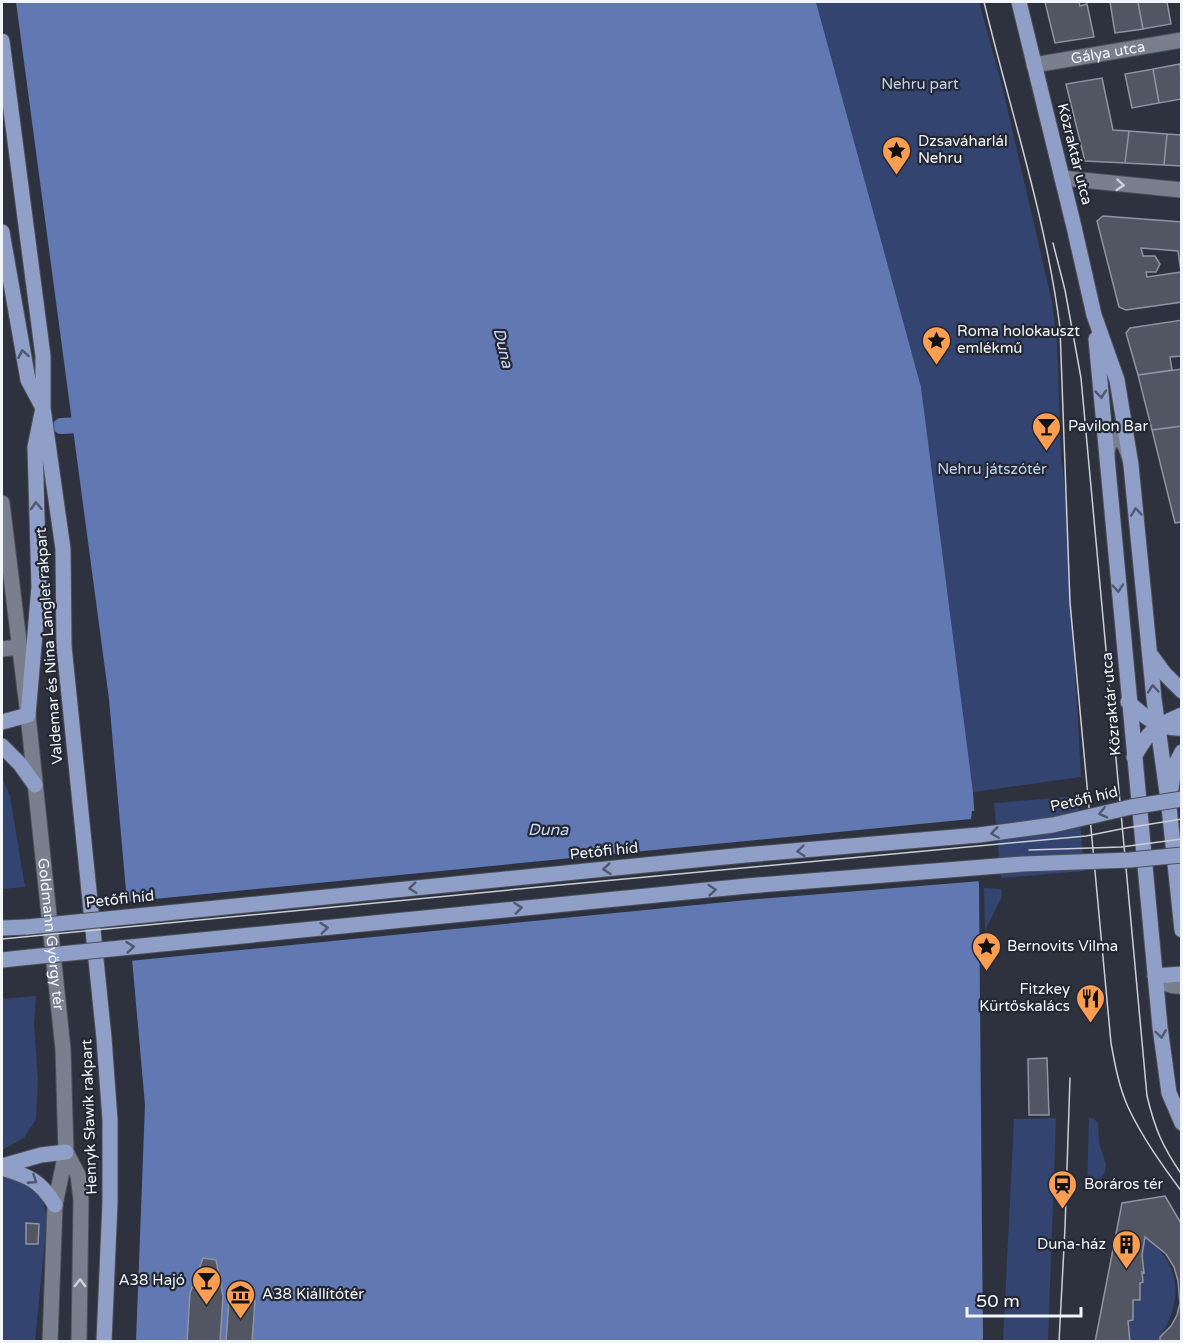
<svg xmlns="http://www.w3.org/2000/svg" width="1183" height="1343" font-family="'Varela Round',sans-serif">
<rect width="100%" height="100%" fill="#2e323e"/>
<path fill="#334470" d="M816,2H979L1003,90L1052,302L1057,342L1061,457L1065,490L1081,777L973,792L921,387Z
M2,777L10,796L25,887L2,889Z
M1078,796L1084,871L1001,878L994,803Z
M984,888L1001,889L1002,896L985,931Z
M36,996L34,1024L38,1080L36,1119L24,1138L2,1150V999Z
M1056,1118L1048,1341H1003L1014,1119Z
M1089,1118H1093L1098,1123L1099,1143L1106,1164L1105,1172L1097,1185L1087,1190Z
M2,1169L34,1190L43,1201L47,1220L35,1341H2Z
M1145,1237C1182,1264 1183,1302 1160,1337V1341H1130L1128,1321L1133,1320V1300H1140L1142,1272L1144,1273L1142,1255Z"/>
<path fill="#6178b3" d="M16,2H816L921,387L973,792L979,886L983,1341H136L145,1105L109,699Z"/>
<path fill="#2e323e" d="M972,811H977L982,884L981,881L747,900L129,961L124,902L971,819Z"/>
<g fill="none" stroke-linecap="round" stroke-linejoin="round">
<path stroke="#6178b3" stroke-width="16" d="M61,426L96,424"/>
</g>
<path fill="#515662" stroke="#8e94a1" stroke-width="1.5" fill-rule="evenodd" d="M1045,2H1079L1080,6L1087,4L1094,37L1055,43Z
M1110,2H1138L1143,29L1115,33Z
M1138,2H1167L1171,24L1143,29Z
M1180,64L1182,99L1159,103L1153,69Z
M1153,69L1159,103L1132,108L1125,74Z
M1102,78L1113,130L1129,131L1125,163L1085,161L1066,84Z
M1129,131L1167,134L1164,165L1125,163Z
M1167,134L1182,135V166L1164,165Z
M1103,216L1182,222V302L1126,310L1119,307L1097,221ZM1141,248L1178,251L1181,272L1147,277L1146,272H1156L1160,264L1155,256H1143Z
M1182,320V356L1170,357L1172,370L1138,375L1126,333L1130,328Z
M1182,369V426L1152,430L1138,375Z
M1182,426V522L1175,523L1152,430Z
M1047,1058L1049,1115H1029L1028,1059Z
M1165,1196L1182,1225V1342H1160V1337L1171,1326L1177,1315L1180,1303L1178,1281L1174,1267L1166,1254L1145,1237L1142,1255L1144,1273L1142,1272L1143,1282L1140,1283V1300H1133V1320L1128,1321L1130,1342H1095L1122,1203Z
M26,1223L39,1224L38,1244H26Z
M203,1258L216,1260L223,1296L220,1342H187L190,1293Z
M229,1299L255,1301L252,1342H226Z"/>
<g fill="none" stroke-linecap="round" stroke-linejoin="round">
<defs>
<g id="minor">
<path id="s1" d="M1034,65L1182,40"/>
<path d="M1062,178L1182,190"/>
<path d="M1107,457C1107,449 1108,441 1116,438C1125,441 1126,448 1129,456"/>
<path id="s2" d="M2,503L28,715L63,1049L66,1152L55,1205L50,1342"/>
<path d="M2,649L19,647"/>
<path d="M1155,976C1163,983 1170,987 1182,986"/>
<path d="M66,1152L78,1175L81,1200L79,1342"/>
</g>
<path id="major" d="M1019,2L1074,227L1094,315L1117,380L1131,465L1154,699L1169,807L1182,930
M2,41L43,356V408L63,549L64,646L104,1038L110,1120V1202L104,1342
M2,232L28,380L43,408L35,447L39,587L28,715L2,722
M1096,339L1160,1027L1169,1093L1182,1123
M1150,654L1164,673L1182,691
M1128,702C1144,716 1159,730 1182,728
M2,746L20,764L35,785
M1134,757C1149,731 1153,727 1182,715
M1171,789L1174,767L1182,752
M2,928L27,927
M2,960L30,957
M1155,976L1182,974
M2,1166L41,1155L66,1152
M2,1168C28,1176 40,1180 55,1205"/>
</defs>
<use href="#minor" stroke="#4b4f58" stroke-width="17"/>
<use href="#major" stroke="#4b4f58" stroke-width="17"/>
<use href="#minor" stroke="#797f8c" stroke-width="15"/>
<use href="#major" stroke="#8f9fc8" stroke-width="15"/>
<path stroke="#cbced6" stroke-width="1.5" d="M984,2C1010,110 1046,217 1060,328L1070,603L1111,1043C1115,1065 1119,1087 1128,1107C1142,1137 1162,1165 1182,1192
M1053,243L1065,290L1081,378L1147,1096C1155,1129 1162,1146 1182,1175
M1029,850L1121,847L1182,839
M2,939L571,884L1086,836L1126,828L1182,819
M1059,1342L1065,1228L1070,1078"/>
<defs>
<path id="major-bridge" d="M27,927L745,855L979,835L1053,825L1131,807L1182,799
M30,957L747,886L1023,864L1130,860L1182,855"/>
</defs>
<use href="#major-bridge" stroke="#4b4f58" stroke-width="17" stroke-linecap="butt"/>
<use href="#major-bridge" stroke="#8f9fc8" stroke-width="15"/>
</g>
<defs><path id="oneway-chevron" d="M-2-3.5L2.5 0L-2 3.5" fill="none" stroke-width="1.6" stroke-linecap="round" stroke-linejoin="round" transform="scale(1.5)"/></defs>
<g stroke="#ced2da">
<use href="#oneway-chevron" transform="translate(1120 185) rotate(5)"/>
<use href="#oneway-chevron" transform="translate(80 1283) rotate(-89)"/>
</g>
<g stroke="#4f586f">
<use href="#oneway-chevron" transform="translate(23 354) rotate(-100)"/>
<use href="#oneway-chevron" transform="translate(1101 394) rotate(85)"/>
<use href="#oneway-chevron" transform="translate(36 506) rotate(-92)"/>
<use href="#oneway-chevron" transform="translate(1136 512) rotate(-96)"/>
<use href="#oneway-chevron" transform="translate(1118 588) rotate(85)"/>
<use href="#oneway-chevron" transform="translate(1153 689) rotate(-95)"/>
<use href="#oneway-chevron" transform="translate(1103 813) rotate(167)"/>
<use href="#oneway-chevron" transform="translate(995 833) rotate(172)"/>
<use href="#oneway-chevron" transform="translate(801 851) rotate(175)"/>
<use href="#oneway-chevron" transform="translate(607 869) rotate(174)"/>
<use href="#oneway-chevron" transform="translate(413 888) rotate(174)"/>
<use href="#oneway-chevron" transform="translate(712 890) rotate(-5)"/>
<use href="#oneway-chevron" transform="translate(518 908) rotate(-6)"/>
<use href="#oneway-chevron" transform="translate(324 928) rotate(-6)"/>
<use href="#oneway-chevron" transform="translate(130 947) rotate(-6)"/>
<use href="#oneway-chevron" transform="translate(1161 1034) rotate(82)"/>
<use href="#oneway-chevron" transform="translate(33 1180) rotate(33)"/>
</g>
<defs>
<symbol id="sight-pin" viewBox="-11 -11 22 30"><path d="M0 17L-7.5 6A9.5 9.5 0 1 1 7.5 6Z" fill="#fc9e52" stroke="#242833"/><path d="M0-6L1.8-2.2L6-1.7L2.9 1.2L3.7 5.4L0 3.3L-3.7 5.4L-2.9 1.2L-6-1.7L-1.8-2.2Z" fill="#111"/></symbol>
<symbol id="bar-pin" viewBox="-11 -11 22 30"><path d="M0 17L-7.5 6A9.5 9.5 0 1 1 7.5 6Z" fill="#fc9e52" stroke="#242833"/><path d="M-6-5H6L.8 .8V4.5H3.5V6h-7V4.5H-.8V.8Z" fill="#111"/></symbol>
<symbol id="restaurant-pin" viewBox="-11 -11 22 30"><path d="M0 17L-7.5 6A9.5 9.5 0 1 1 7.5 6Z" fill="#fc9e52" stroke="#242833"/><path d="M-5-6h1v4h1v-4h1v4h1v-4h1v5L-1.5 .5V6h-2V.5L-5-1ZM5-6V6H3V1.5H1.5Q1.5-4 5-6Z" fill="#111"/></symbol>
<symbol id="station-pin" viewBox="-11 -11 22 30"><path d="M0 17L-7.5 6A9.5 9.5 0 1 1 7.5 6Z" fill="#fc9e52" stroke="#242833"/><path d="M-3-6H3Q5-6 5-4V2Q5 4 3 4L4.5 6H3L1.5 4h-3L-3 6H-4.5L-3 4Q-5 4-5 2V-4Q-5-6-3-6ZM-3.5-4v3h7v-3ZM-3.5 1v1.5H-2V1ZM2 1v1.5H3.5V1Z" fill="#111"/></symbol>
<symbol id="building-pin" viewBox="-11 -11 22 30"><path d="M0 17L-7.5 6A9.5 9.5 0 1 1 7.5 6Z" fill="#fc9e52" stroke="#242833"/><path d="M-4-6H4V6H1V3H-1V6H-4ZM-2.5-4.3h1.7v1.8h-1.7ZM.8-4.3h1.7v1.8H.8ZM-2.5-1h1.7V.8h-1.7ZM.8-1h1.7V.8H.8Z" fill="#111"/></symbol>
<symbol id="museum-pin" viewBox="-11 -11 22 30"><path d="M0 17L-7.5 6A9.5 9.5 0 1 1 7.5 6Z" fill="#fc9e52" stroke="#242833"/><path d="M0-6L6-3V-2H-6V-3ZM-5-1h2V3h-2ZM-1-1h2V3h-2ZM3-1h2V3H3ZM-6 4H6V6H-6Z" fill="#111"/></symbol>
</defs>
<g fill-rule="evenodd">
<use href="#sight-pin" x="880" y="134" width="33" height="45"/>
<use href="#sight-pin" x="920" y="324" width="33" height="45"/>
<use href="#bar-pin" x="1030" y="410" width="33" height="45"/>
<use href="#sight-pin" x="970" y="930" width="33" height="45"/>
<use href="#restaurant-pin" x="1074" y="982" width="33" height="45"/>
<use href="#station-pin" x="1046" y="1168" width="33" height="45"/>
<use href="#building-pin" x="1110" y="1228" width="33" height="45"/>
<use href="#bar-pin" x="190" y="1264" width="33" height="45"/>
<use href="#museum-pin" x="224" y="1278" width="33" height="45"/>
</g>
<g text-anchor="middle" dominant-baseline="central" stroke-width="4.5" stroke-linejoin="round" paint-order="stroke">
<g font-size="15" fill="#f2f5fc" stroke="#242833">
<text stroke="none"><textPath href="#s1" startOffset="75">Gálya utca</textPath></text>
<text transform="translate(1075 154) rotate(76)">Közraktár utca</text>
<text transform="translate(49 646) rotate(-94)">Valdemar és Nina Langlet rakpart</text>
<text transform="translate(1111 704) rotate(-95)">Közraktár utca</text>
<text transform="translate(1084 799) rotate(-13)">Petőfi híd</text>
<text transform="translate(604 851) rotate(-6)">Petőfi híd</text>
<text transform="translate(120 899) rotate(-6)">Petőfi híd</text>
<text stroke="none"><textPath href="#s2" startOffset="434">Goldmann György tér</textPath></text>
<text transform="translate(89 1117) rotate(-92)">Henryk Sławik rakpart</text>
</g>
<g font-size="15" fill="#c2d1f3" stroke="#242833">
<text x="920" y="84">Nehru part</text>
<text x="992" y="469">Nehru játszótér</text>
</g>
<g font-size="15" fill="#f2f5fc" stroke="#242833" text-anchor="start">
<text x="918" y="141">Dzsaváharlál<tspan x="918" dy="17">Nehru</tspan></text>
<text x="957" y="331">Roma holokauszt<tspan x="957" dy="17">emlékmű</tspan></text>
<text x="1068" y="426">Pavilon Bar</text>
<text x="1007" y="946">Bernovits Vilma</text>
<text x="1070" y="989" text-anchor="end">Fitzkey<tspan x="1070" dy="17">Kürtőskalács</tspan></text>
<text x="1084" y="1184">Boráros tér</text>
<text x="1106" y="1244" text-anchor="end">Duna-ház</text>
<text x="185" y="1280" text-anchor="end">A38 Hajó</text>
<text x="262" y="1294">A38 Kiállítótér</text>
</g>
<g font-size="16" font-style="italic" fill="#cbd9fc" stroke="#242833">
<text transform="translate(503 348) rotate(77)">Duna</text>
<text x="548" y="830">Duna</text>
</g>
</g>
<rect width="1183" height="1343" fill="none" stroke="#f2f5fc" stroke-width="6"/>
<path d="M967 1307v9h114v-9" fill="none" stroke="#f2f5fc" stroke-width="3"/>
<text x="976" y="1307" font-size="18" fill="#f2f5fc" stroke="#242833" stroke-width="4.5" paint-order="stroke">50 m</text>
</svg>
